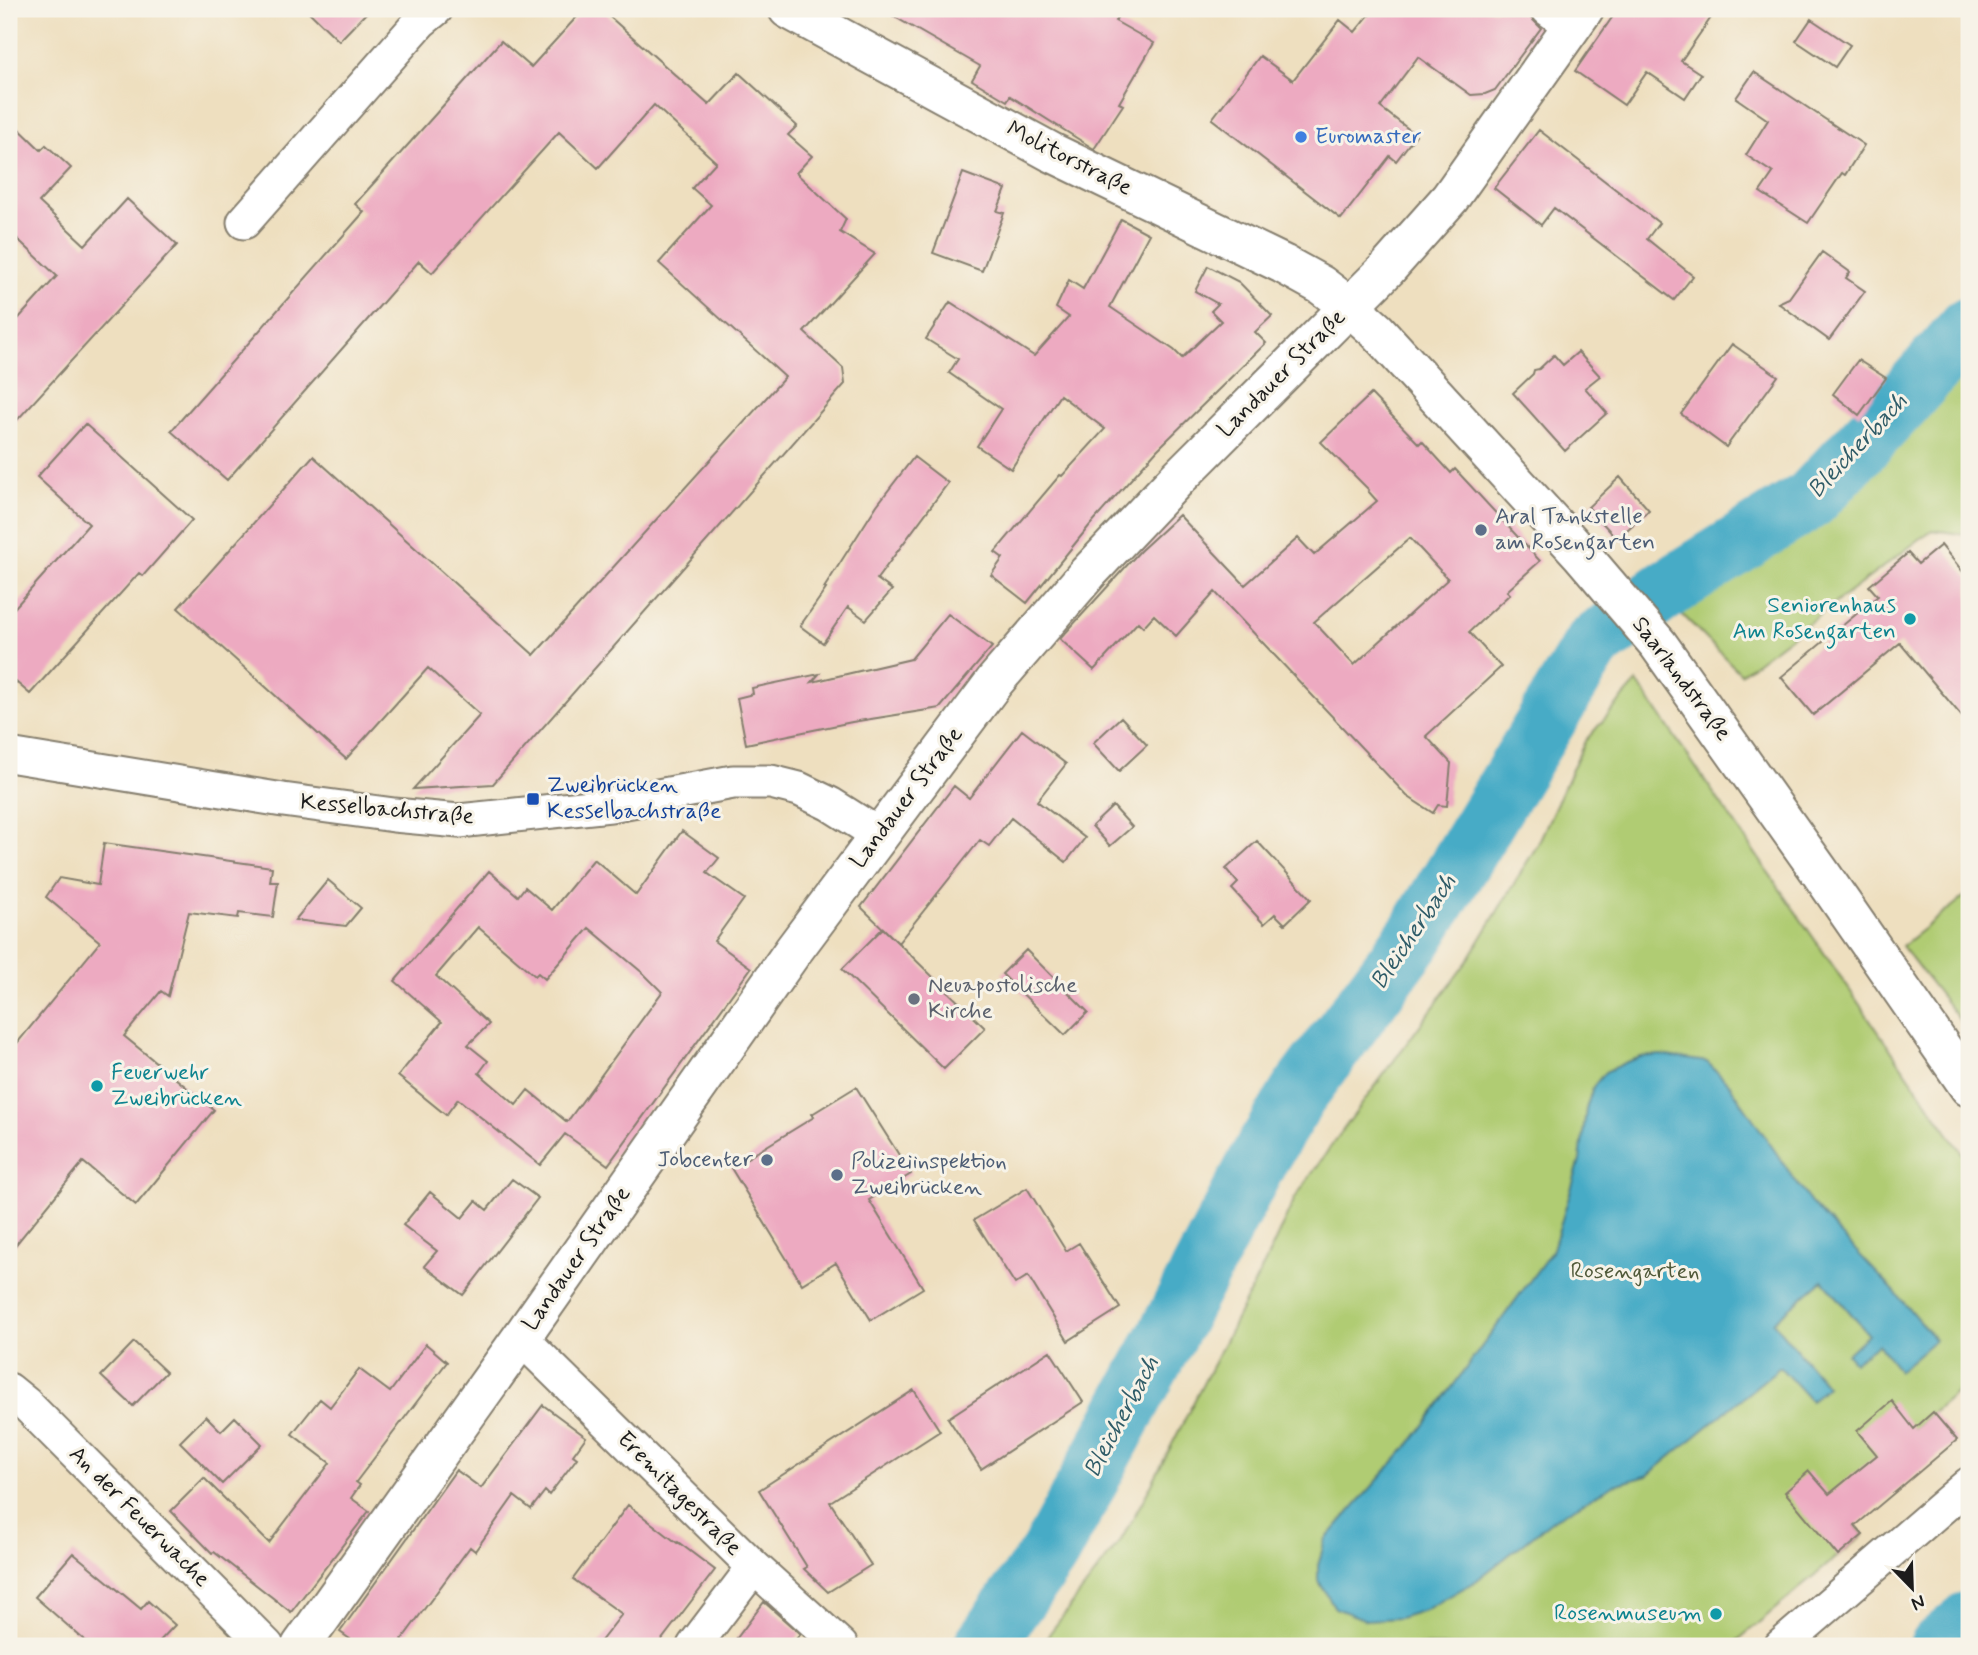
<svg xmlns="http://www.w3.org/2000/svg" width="1978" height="1655" font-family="Mynerve,sans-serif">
<rect width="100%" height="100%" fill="#f7f3e8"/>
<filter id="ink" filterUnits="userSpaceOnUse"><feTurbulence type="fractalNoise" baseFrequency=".0143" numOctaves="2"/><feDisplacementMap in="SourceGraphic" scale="14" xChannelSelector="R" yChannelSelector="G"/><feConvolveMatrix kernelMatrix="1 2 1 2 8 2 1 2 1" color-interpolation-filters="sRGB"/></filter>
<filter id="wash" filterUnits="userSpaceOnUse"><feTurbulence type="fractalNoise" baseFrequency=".00686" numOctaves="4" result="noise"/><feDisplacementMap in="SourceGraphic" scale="28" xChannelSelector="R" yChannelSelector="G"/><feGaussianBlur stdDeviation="1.57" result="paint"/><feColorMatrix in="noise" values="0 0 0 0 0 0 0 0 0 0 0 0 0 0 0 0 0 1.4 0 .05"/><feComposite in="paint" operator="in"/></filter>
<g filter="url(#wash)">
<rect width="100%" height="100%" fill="#eedfbf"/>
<path fill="#b0cc73" stroke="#667448" stroke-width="2" d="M1969,307V535L1932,530L1741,674L1672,604L1653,583L1770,514L1841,452Z
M1637,682L1969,1163V1382L1915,1428L1846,1514L1863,1535L1731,1646H1040L1121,1540L1147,1493L1265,1263L1295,1198L1329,1149L1468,960L1538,844L1585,741Z
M1969,893V1032L1902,946Z"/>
<path fill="#47abc6" stroke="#326471" stroke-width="2" d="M1660,1055L1707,1062L1729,1084L1810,1202L1895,1292L1935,1340L1899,1371L1878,1344L1854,1362L1847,1354L1868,1334L1823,1280L1773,1322L1827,1386L1811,1401L1780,1367L1647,1476L1614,1485L1554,1519L1476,1581L1425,1610L1399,1618L1366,1620L1335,1608L1318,1580V1566L1325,1540L1414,1439L1553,1249L1580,1160L1586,1109L1593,1087L1605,1072L1624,1063L1641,1057Z"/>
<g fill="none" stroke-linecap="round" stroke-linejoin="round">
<path stroke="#47abc6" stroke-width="60" d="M983,1646L1049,1554L1174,1322L1261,1155L1301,1090L1417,934L1593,644L1663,592L1811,499L1902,402L1969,326
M1939,1646L1969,1621"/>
</g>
<g id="blocks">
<path fill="#edaac1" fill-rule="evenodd" d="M306,9H370L339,41Z
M584,9H601L709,105L739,73L797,126L788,135L812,156L796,173L846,219L840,232L875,254L804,332L843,368L845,384L493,784L413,789L480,715L428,668L346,759L178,608L313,456L534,655L785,377L659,263L711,205L692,188L716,162L654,105L598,168L559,132L432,273L419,261L227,480L171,431L364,212L355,204L501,41L531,67Z
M881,9H1122L1115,21L1154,43L1119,103L1123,105L1094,149L1010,96L1007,101L972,80L980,66Z
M1374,9H1529L1531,18L1541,28L1495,90L1485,94L1471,95L1418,57L1380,107L1416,135L1396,161L1390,156L1341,219L1212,119L1260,56L1293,80L1340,20L1355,32Z
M1618,9H1717L1681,61L1701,74L1685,98L1647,72L1624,105L1575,71Z
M1811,19L1850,45L1835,67L1796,41Z
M1754,72L1864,145L1845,175L1842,173L1808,223L1760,192L1773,173L1746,155L1768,120L1736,98Z
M9,119L41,150L46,145L71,168L39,202L85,245L127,199L177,245L9,429V329L57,276L9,231Z
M1539,130L1659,223L1647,239L1693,276L1674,300L1554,208L1541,225L1494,188Z
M963,173L1006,189L997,211L1004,213L982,271L933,253Z
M1121,219L1149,234L1110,307L1174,350L1182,358L1221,321L1211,311L1218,304L1195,291L1208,266L1239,282L1272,316L1255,332L1266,343L1157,450L1090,525L1027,603L991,575L1003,558L995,552L1060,475L1062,476L1105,429L1060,395L1011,469L977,446L1001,409L949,373L958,359L926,339L950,302L1034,356L1069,317L1056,308L1069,280L1083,289Z
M1822,252L1850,272L1846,278L1865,291L1829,340L1778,303L1789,298Z
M1732,344L1778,376L1726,447L1681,414Z
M1578,352L1600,376L1585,388L1607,413L1565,451L1513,393L1533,374L1534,370L1539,369L1554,355L1563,365Z
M1858,360L1886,378L1859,415L1833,394Z
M1371,394L1419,444L1422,441L1451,473L1455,469L1540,561L1507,591L1510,594L1469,632L1501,667L1426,736L1451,763L1447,806L1438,805L1433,813L1407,796L1215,592L1176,636L1154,615L1143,627L1138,622L1094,670L1060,639L1140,551L1179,515L1245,585L1298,538L1314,555L1377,501L1368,491L1369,490L1321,442ZM1410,538L1448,579L1354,665L1314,622Z
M85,424L192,520L143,576L139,573L30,694L9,676V614L89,524L37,477Z
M914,457L948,483L877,579L892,590L866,620L848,607L823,643L800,626L826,589L824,588L877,505Z
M1620,477L1649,510L1617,539L1588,507Z
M1941,545L1969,579V725L1900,643L1813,715L1781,677L1878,596L1869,586L1908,553L1918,564Z
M948,614L992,647L940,708L852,722L746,744L737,698L753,694L752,688L819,674L812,682L911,659Z
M1121,717L1147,745L1119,771L1093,743Z
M1022,730L1066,764L1037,801L1085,838L1066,862L1011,818L989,846L980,840L898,943L861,907L954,786L969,798Z
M1113,806L1132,827L1110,846L1092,826Z
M682,831L719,858L707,873L744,899L714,941L751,968L608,1165L565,1134L540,1165L458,1099L446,1115L398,1076L442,1022L395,981L489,871L518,896L525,887L552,910L594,859L636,895ZM478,927L535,976L538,973L545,979L589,928L644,974L662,992L567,1122L528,1090L516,1105L479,1073L488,1061L468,1045L489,1024L436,976Z
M1257,841L1311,899L1285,924L1275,914L1264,924L1232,889L1238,883L1226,869Z
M104,843L272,867L270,882H278L273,917L239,913L238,918L189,912L168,996L161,991L124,1036L214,1110L136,1205L83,1162L9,1253V1053L100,942L46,897L59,878L98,885Z
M328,880L361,908L346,926L295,920Z
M883,928L985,1028L944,1069L842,969Z
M1026,950L1088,1012L1065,1035L1002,974Z
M856,1087L911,1174L869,1200L923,1288L871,1320L836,1263L802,1284L731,1168L814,1117L812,1114Z
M512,1179L538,1198L463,1295L424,1266L437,1251L403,1225L430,1192L462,1218L476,1201L487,1210Z
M1027,1188L1066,1251L1079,1243L1120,1308L1068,1341L1028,1276L1015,1284L974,1220Z
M134,1342L166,1372L133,1406L101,1376Z
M426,1344L447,1362L356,1482L360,1485L351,1498L369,1511L291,1612L214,1552L212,1553L171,1511L204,1478L269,1543L330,1463L292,1434L320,1399L330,1407L359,1369L390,1392Z
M1050,1351L1083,1402L981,1469L948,1418Z
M914,1390L940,1431L830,1502L871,1565L828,1592L804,1569L807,1567L759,1490Z
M1892,1401L1914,1429L1933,1412L1957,1440L1855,1526L1863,1535L1838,1556L1785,1492L1809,1471L1829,1494L1877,1455L1857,1431Z
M543,1405L586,1437L573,1455L577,1458L549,1495L545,1491L531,1509L514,1496L475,1551L470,1547L397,1646H360L340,1632L456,1470L481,1488Z
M206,1416L221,1431L235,1417L262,1444L222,1484L180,1442Z
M628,1505L677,1543L678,1542L715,1570L657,1646H597L622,1614L573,1579Z
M73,1553L141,1609L148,1601L175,1625L155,1646H91L35,1597Z
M764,1602L800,1634L791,1646H731Z"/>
</g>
</g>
<g filter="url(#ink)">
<use href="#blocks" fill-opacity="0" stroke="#857e6e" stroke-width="2"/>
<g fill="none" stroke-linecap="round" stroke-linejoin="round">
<defs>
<path id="minor" d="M1548,9L1572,26
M244,222L420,22L436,9
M9,755L283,800L394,815L459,821L610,805L733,782H771L799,789L830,804L879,835
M521,1338L754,1567L841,1646
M9,1390L25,1403L267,1646
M694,1646L754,1567
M1781,1646L1969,1484"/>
<path id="major" d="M788,9L1051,152L1283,264L1321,285L1350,307L1377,331L1581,554L1658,644L1820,872L1969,1087
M301,1646L521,1338L793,951L995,681L1088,573L1177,479L1387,269L1450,198L1584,9"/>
</defs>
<use href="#minor" stroke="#857e6e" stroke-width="37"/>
<use href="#major" stroke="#857e6e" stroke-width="42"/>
<use href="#minor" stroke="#fff" stroke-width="33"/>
<use href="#major" stroke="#fff" stroke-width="38"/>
</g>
</g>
<circle fill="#3f7fe0" stroke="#f7f3e8" stroke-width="2.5" cx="1301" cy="137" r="7"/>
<g fill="#5c6f8a" stroke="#f7f3e8" stroke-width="2.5">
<circle cx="1481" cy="530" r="7"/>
<circle cx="767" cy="1160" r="7"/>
<circle cx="837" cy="1175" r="7"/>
</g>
<g fill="#0f9aa8" stroke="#f7f3e8" stroke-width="2.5">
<circle cx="1910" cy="619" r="7"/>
<circle cx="97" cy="1086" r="7"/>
<circle cx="1716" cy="1614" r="7"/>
</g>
<rect fill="#1a4fb4" stroke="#f7f3e8" stroke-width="2.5" x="526" y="792" width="14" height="14" rx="3.5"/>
<circle fill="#6b7280" stroke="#f7f3e8" stroke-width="2.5" cx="914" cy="999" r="7"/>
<g text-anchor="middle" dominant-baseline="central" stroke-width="6" stroke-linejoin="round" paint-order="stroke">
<g font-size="23" fill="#366cbe" stroke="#f7f3e8" text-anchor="start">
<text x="1315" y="137">Euromaster</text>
</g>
<g font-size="23" fill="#1c1c1c" stroke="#f7f3e8">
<text transform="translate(1069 159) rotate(27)">Molitorstraße</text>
<text transform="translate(1282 374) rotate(-45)">Landauer Straße</text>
<text transform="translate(1681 679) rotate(53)">Saarlandstraße</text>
<text transform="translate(907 798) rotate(-53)">Landauer Straße</text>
<text transform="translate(387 810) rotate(5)">Kesselbachstraße</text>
<text transform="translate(577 1259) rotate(-55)">Landauer Straße</text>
<text transform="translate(679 1494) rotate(45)">Eremitagestraße</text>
<text transform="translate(139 1517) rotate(45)">An der Feuerwache</text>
</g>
<g font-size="23" fill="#4e5e75" stroke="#f7f3e8" text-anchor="start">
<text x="1495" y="517">Aral Tankstelle<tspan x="1495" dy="26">am Rosengarten</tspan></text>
<text x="753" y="1160" text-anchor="end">Jobcenter</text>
<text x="851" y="1162">Polizeiinspektion<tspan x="851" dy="26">Zweibrücken</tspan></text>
</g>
<g font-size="23" fill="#0d838f" stroke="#f7f3e8" text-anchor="end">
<text x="1896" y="606">Seniorenhaus<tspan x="1896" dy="26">Am Rosengarten</tspan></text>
<text x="111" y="1073" text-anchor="start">Feuerwehr<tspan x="111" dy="26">Zweibrücken</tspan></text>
<text x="1702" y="1614">Rosenmuseum</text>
</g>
<g font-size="23" fill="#164399" stroke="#f7f3e8" text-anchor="start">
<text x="547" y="786">Zweibrücken<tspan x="547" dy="26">Kesselbachstraße</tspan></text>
</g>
<g font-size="23" fill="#5b616d" stroke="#f7f3e8" text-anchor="start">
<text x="928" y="986">Neuapostolische<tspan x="928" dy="26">Kirche</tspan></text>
</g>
<g font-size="23" fill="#505a3a" stroke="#f7f3e8">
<text x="1635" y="1272">Rosengarten</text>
</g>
<g font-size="24" font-style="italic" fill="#2f5c68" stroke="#f7f3e8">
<text transform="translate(1858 446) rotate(-47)">Bleicherbach</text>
<text transform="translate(1414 932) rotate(-56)">Bleicherbach</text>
<text transform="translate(1122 1417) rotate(-62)">Bleicherbach</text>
</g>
</g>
<rect width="1978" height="1655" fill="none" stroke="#f7f3e8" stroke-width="35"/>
<g transform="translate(1912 1588) rotate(157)" stroke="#f7f3e8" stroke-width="5" paint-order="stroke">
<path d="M0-5L12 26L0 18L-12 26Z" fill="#1c1c1c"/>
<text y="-10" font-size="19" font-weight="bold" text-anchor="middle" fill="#1c1c1c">N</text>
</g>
</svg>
